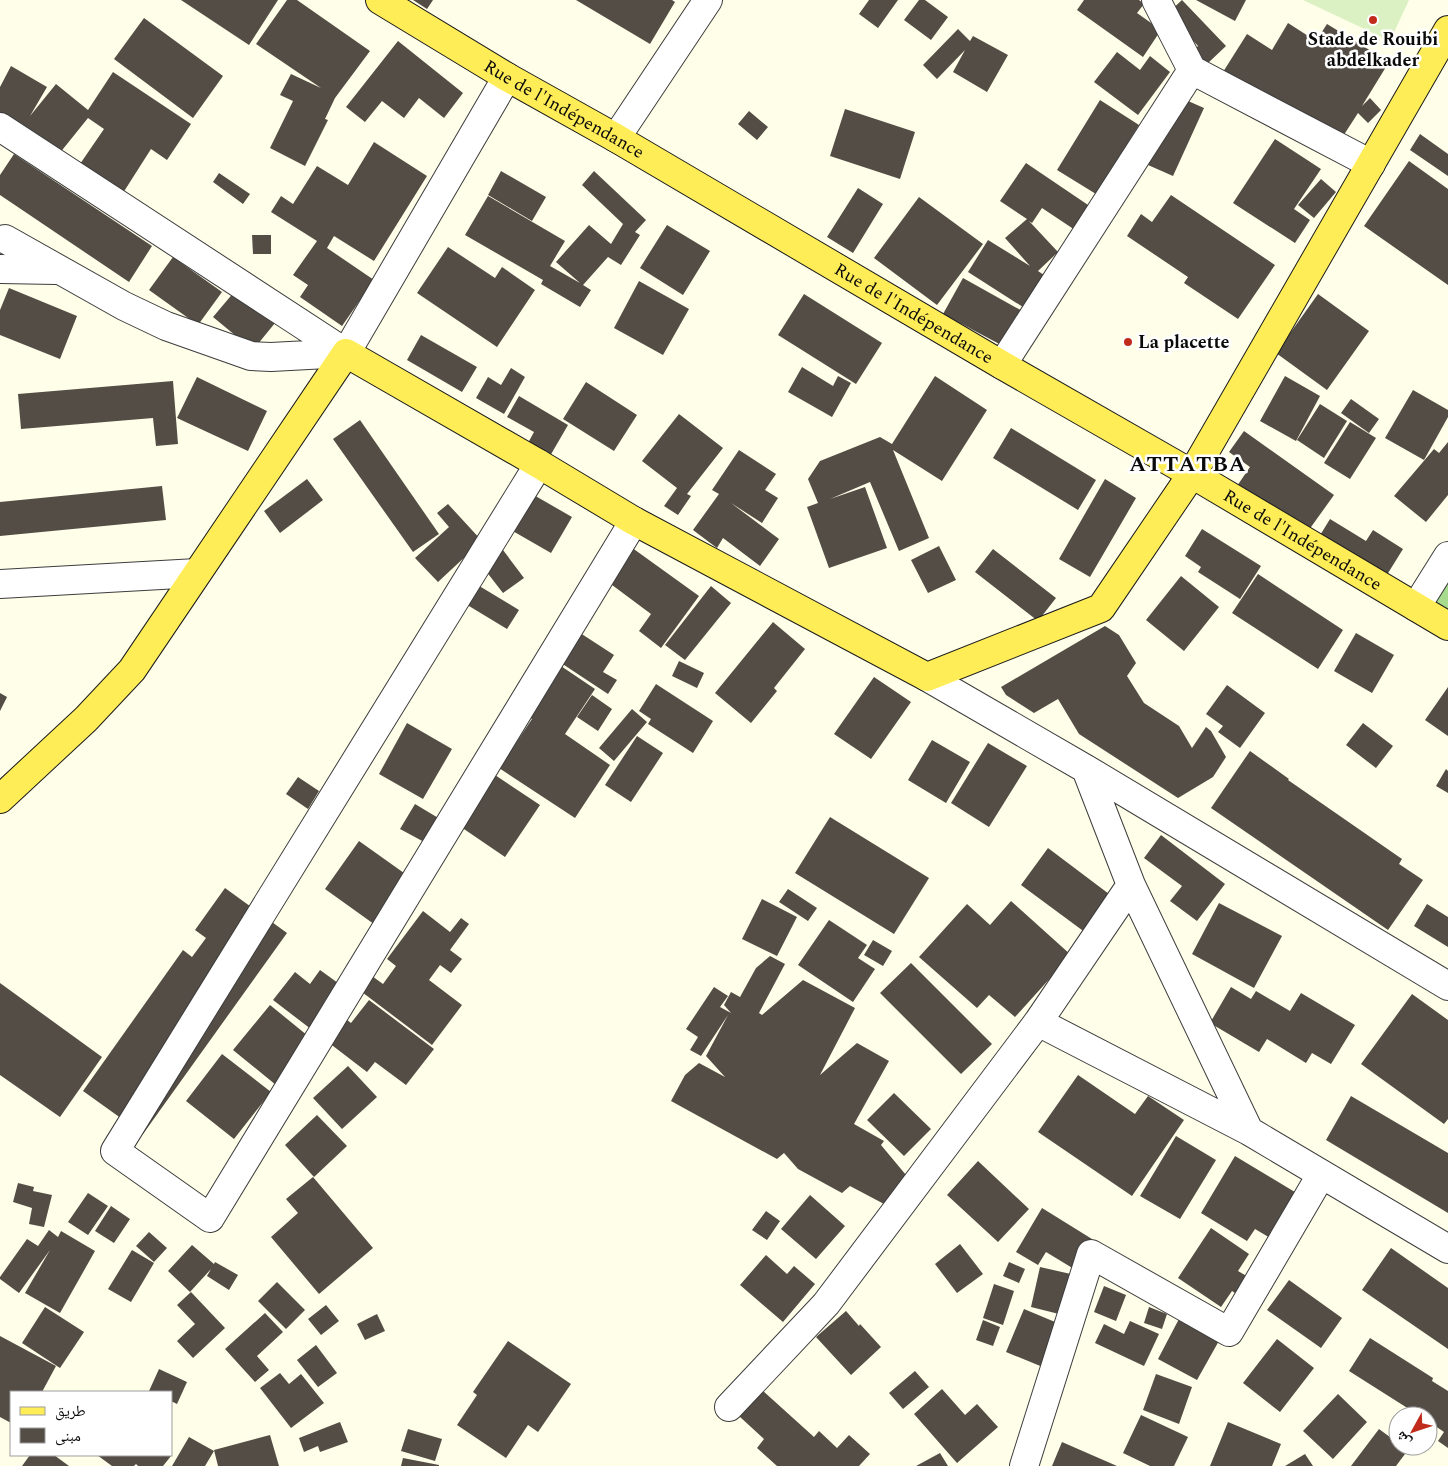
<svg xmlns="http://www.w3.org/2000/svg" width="1448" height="1466" font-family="Spectral,'Noto Naskh Arabic',serif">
<rect width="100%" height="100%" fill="#fffee8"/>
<path fill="#a7dc8f" d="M1448,579V611L1433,602Z"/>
<path fill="#dbf1c3" d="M1303,0H1409L1390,41Z"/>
<path fill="#544d46" d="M181,0H278L249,45Z
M287,0H297L370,51L335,98L325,119L328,120L305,166L270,148L293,101L280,95L291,74L321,88L256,44Z
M413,0H433L427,9Z
M576,0H672L675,2L650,44Z
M869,0H898L878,28L859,14Z
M919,0H925L948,17L931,40L904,20Z
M1084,0H1139L1144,4L1137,13L1161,30L1143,57L1077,10Z
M1182,0L1226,46L1207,64L1194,50L1198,46L1168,13Z
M1196,0H1246L1235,21Z
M144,18L223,76L193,118L114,59Z
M1288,23L1316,41L1327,24L1389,62L1362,106L1370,98L1381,110L1368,123L1358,113L1338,144L1223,72L1247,34L1272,50Z
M958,29L970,41L973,36L1008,55L987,92L953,72L965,50L937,79L923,65Z
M398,41L463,93L444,118L419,98L404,118L382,101L365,122L346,107Z
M1117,52L1140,70L1150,56L1170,72L1138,115L1094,82Z
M11,66L47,87L30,116L56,84L88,110L113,72L191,124L167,160L151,149L123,193L80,164L104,129L88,118L59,154L0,116V87Z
M1179,97L1204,108L1173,176L1148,165Z
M1100,100L1139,125L1096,194L1057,170Z
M845,109L915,132L900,179L830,156Z
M749,111L768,127L757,140L738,124Z
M1420,134L1448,154V176L1410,150Z
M1275,139L1321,169L1294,209L1310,220L1295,243L1233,203Z
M374,142L427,176L374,261L334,236L327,248L374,280L342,326L300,297L308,285L293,275L317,241L271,212L281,196L293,204L317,166L348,185Z
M14,154L152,246L129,282L0,195V175Z
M1409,161L1448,189V285L1364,226Z
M1026,163L1094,209L1078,232L1042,208L1032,223L1029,221L1058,252L1038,271L1047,277L1026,309L968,272L988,240L1030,266L1005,238L1027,219L1000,201Z
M501,171L546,197L532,221L488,195Z
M594,171L646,220L635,232L640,235L621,265L608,257L583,285L591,290L580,307L541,284L543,280L465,235L488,196L565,241L550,266L580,283L556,262L589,225L611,244L623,224L582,185Z
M219,173L250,194L243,204L213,182Z
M1321,179L1336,192L1314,218L1298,205Z
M858,188L883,204L853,253L827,237Z
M1171,195L1275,265L1238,319L1184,283L1188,277L1127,236L1141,214L1152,222Z
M919,197L983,244L937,305L874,258Z
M667,225L710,251L683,295L640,268Z
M252,235H271V254H253Z
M448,247L495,278L502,267L535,290L497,347L417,293Z
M173,257L222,292L198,325L149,290Z
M963,278L1024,312L1005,347L943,314Z
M639,281L689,309L663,355L614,328Z
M9,288L77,316L60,359L0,335V310Z
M235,291L275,323L253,350L213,317Z
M804,294L882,343L856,384L778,335Z
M1318,294L1369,331L1327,390L1276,353Z
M421,335L477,367L462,392L407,360Z
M802,367L833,386L838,376L851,383L832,417L788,392Z
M511,368L525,377L504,414L476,398L488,377L501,385Z
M935,376L987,410L942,481L893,450L929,538L899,551L870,482L830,499L865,487L887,548L829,568L807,507L818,503L808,479L820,461L880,437L892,444Z
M1285,376L1320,396L1296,441L1260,421Z
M197,377L267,411L248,451L177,418Z
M173,381L178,444L156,446L153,418L21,429L18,394Z
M586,382L637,415L614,451L563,419Z
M1413,390L1448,410V417L1424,460L1385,438Z
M519,396L568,425L550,456L528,443L534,432L507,417Z
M1351,399L1379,419L1369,433L1341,413Z
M1320,404L1347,421L1324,458L1297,440Z
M679,414L723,448L687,494L691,496L678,515L664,506L677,488L642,461Z
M360,420L439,534L413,552L333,439Z
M1350,422L1376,438L1350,479L1324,463Z
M1011,428L1096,480L1078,510L993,458Z
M1244,431L1334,495L1306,534L1237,486L1250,467L1229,452Z
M1448,442V495L1426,522L1394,496L1434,449L1439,453Z
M739,450L776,474L765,490L778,498L762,523L731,503L779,539L760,566L723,538L717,548L693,530L719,494L712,490Z
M307,479L323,500L280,533L264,511Z
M1105,479L1136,498L1090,577L1059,559Z
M162,486L166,520L0,536V502Z
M532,494L572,517L551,553L511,530Z
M448,504L482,541L438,582L415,558L449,527L437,513Z
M1330,519L1366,541L1373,530L1403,549L1385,578L1319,537Z
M1202,529L1261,566L1240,599L1198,572L1201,567L1185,556Z
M624,542L699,596L661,648L639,631L651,614L600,576Z
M939,546L956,580L928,593L911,560Z
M993,549L1056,598L1038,621L975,572Z
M503,550L524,578L503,593L482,566Z
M1258,574L1343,630L1318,669L1232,613Z
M1181,576L1219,607L1184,651L1146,620Z
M476,584L519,610L507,629L464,603Z
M711,586L731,603L685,660L665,645Z
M773,622L805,649L774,688L777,691L751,723L715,693Z
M1105,626L1119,635L1136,663L1127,676L1144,703L1179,726L1192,748L1206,727L1211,731L1226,757L1213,777L1178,798L1079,734L1058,699L1034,713L1006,695L1001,687Z
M574,629L614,655L603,672L617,680L608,694L555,659Z
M1356,633L1394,655L1372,693L1334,671Z
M679,661L704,673L697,688L672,676Z
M555,662L595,689L565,734L610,765L575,818L499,768L532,719L522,712Z
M874,677L911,702L871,759L834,734Z
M656,684L713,721L693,753L648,724L651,719L639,711Z
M1227,685L1265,713L1240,748L1218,732L1223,726L1206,714Z
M1448,687V736L1425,720Z
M0,693L7,697L0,711Z
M592,695L612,709L598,731L577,717Z
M632,709L647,722L614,761L599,748Z
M407,723L452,749L423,799L379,774Z
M1363,723L1393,746L1376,768L1346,745Z
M637,736L663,753L631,802L605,785Z
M932,740L970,762L946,803L908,780Z
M988,743L1027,766L989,827L951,803Z
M1250,751L1289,779L1288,780L1402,859L1399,864L1423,880L1388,930L1211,808Z
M1446,769L1448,771V793L1436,786Z
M495,775L540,805L505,857L461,827Z
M298,777L319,791L308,809L286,794Z
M415,804L440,819L426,843L400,829Z
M830,817L929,878L894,934L795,873Z
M1161,835L1225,884L1197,921L1170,901L1182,886L1144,858Z
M359,841L411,878L392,937L325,889Z
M1048,848L1113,897L1086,933L1021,885Z
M225,888L287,933L143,1134L83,1091L183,950L192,957L206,938L195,930Z
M788,889L817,908L808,921L779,902Z
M762,899L797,917L777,956L742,939Z
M1011,901L1071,955L1015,1017L989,995L977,1008L919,957L967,904L990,925Z
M1219,903L1282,936L1254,988L1192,954Z
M1427,904L1448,917V947L1414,926Z
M423,911L450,932L461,918L469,924L450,950L462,959L451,973L440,965L429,980L462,1005L432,1045L354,986L365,971L383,984L396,966L387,959Z
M829,920L867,945L858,958L875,969L853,1002L798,965Z
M873,940L892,951L883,966L864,955Z
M770,956L785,964L759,1013L762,1015L803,980L855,1008L820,1075L857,1043L889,1061L854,1124L884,1141L881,1145L911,1181L884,1204L850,1186L842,1193L798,1169L784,1153L777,1159L671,1101L685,1075L699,1063L725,1077L706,1056L728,1015L701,1056L690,1050L698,1037L686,1029L714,987L728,996L720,1007L731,1013L724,1005L731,992L740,997L756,968Z
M911,963L992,1044L961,1074L880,993Z
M320,970L338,983L324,1002L351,1023L369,1000L434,1049L406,1085L375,1062L367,1072L273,1000L295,972L310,984Z
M0,983L102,1057L60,1117L0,1075Z
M1231,987L1251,999L1256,991L1290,1011L1301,993L1355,1025L1331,1064L1312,1053L1306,1063L1267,1039L1259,1052L1210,1023Z
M1412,994L1448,1020V1119L1444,1124L1361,1064Z
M270,1005L324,1049L287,1094L233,1050Z
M222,1054L271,1092L234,1139L186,1101Z
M348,1066L377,1097L342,1129L313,1098Z
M1078,1075L1135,1114L1148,1096L1184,1120L1132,1196L1038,1132Z
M894,1093L931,1129L904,1156L867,1120Z
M1351,1096L1448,1153V1213L1326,1140Z
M317,1115L347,1146L314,1177L285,1145Z
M1176,1136L1216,1160L1180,1219L1140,1196Z
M1235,1156L1318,1206L1291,1250L1255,1229L1247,1241L1201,1213Z
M978,1161L1029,1209L998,1242L947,1195Z
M313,1177L373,1248L319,1294L271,1237L298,1213L286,1199Z
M18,1183L34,1187L33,1191L52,1195L44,1227L29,1224L32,1208L13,1202Z
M88,1193L108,1206L88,1235L68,1222Z
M810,1195L845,1226L816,1259L781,1229Z
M111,1206L130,1219L114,1243L95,1231Z
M1042,1208L1092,1239L1074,1269L1046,1252L1038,1265L1016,1252Z
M766,1211L780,1221L767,1240L752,1230Z
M1211,1228L1249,1254L1238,1271L1250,1278L1238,1295L1232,1291L1221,1307L1178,1278Z
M49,1230L58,1237L61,1231L95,1251L60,1313L25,1293L50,1250L19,1293L0,1279V1277L27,1239L38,1246Z
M149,1232L167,1248L154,1262L136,1246Z
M960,1244L983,1274L957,1293L935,1264Z
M192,1245L214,1264L215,1262L238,1275L229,1290L207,1276L211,1269L190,1292L168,1271Z
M1391,1248L1448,1288V1349L1362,1290Z
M132,1250L154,1263L131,1302L108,1289Z
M766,1255L787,1274L794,1266L815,1284L783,1322L740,1285Z
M1009,1262L1025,1269L1019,1283L1003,1276Z
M1040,1267L1084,1277L1075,1318L1031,1307Z
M1289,1280L1342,1318L1321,1348L1267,1310Z
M277,1282L305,1310L286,1329L258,1301Z
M994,1284L1014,1291L1003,1325L983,1318Z
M1104,1286L1126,1295L1116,1321L1094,1312Z
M191,1292L225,1328L193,1358L177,1341L195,1324L177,1305Z
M326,1305L339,1321L321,1335L308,1319Z
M45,1307L84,1332L60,1368L22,1343Z
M1149,1307L1167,1314L1162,1329L1144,1323Z
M1024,1309L1067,1327L1050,1370L1006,1352Z
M846,1311L859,1326L860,1324L881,1347L851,1375L816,1337Z
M265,1313L283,1332L257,1356L269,1370L255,1382L225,1349Z
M377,1314L385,1331L365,1340L357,1324Z
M1180,1317L1220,1339L1197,1380L1158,1359Z
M983,1320L1000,1327L993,1346L976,1340Z
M1130,1321L1159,1334L1144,1366L1095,1343L1104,1324L1124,1334Z
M0,1336L56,1366L42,1392H11V1423L0,1417Z
M1370,1338L1433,1378L1432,1381L1448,1391V1448L1438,1441L1444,1432L1428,1421V1416H1420L1349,1371Z
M1277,1339L1314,1368L1280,1412L1243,1383Z
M508,1341L571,1384L538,1432L528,1425L506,1458L457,1425L477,1395L473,1392Z
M316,1345L337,1373L318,1387L297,1360Z
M159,1369L187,1382L177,1404L171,1401V1392H152L149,1391Z
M915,1371L929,1387L903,1409L889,1393Z
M280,1373L289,1384L301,1374L324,1403L291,1428L260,1388Z
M1156,1374L1192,1387L1179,1424L1143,1410Z
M942,1389L965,1415L977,1404L998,1427L957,1463L914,1414Z
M762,1390L814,1437L819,1431L837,1448L849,1435L870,1454L859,1466H777L757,1448L764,1439L739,1416Z
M1338,1394L1367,1422L1333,1459L1303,1431Z
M1141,1415L1188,1437L1174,1466H1150L1123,1453Z
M340,1422L348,1442L320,1452L318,1446L304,1452L299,1438Z
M1228,1422L1281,1444L1272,1466H1210Z
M408,1429L442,1439L435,1461L401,1451Z
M1379,1429L1398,1443V1446H1402L1408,1450L1396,1466H1351Z
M270,1435L279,1466H218L214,1450Z
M189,1437L214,1451L205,1466H172Z
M1062,1442L1117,1466H1052Z
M940,1453L948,1466H916Z
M1305,1454L1313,1466H1285Z
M30,1455H54L69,1466H22Z
M97,1455H170L171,1456L163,1466H138L136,1464L134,1466H112Z
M403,1458L439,1465V1466H401Z"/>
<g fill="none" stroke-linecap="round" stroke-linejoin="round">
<defs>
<path id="minor" d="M1156,0L1192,70L1371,164
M0,127L346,353
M616,138L708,0
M5,239L124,306L166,326L251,356L271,357L346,353
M0,269L56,270
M346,353L507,77
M1002,365L1192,70
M539,464L115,1151L210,1218L634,521
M0,584L197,573
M1416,607L1448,556
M927,677L1086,769L1448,986
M1086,769L1131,885L1249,1131L1448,1249
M1131,885L1038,1022L1249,1131
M729,1407L826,1304L1038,1022
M1024,1466L1091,1254L1229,1332L1321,1175"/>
<g id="major">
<path id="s1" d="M380,0L507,77L616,138L1002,365L1192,474L1448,626"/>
<path d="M0,799L86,719L132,670L346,353L539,464L634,521L927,677L1101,608L1192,474L1448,30"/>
</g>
</defs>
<use href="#minor" stroke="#3d3d3d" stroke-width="30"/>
<use href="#major" stroke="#1b1b1b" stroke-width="30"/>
<use href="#minor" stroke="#fff" stroke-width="28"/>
<use href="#major" stroke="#ffed58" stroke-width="28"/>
</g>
<g fill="#c12b1c" stroke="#fff" stroke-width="2">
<circle cx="1373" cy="20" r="5"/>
<circle cx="1128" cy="342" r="5"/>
</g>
<g text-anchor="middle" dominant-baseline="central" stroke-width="5" stroke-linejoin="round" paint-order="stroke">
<g font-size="18" font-weight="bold" fill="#0a0a0a" stroke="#fff">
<text x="1373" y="39">Stade de Rouibi<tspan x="1373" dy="21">abdelkader</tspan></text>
<text x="1138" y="342" text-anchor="start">La placette</text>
</g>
<g font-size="18" fill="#0a0a0a" stroke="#fff">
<text stroke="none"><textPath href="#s1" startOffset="214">Rue de l'Indépendance</textPath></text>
<text stroke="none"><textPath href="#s1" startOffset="619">Rue de l'Indépendance</textPath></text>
<text stroke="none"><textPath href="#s1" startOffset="1069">Rue de l'Indépendance</textPath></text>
</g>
<g font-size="22" font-weight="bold" letter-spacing="1" fill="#0a0a0a" stroke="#fff">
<text x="1188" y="464">ATTATBA</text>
</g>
</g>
<rect x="10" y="1391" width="162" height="65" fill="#ffffff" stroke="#9d9d9d"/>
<rect x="20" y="1407" width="25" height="8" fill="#ffed58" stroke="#9d9d9d"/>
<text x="55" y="1416" font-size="15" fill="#0a0a0a">طريق</text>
<rect x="20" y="1428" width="25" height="15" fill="#544d46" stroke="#9d9d9d"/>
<text x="55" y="1441" font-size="15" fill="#0a0a0a">مبنى</text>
<g transform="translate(1413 1431) rotate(230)"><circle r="24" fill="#ffffff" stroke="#9d9d9d"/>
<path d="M0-4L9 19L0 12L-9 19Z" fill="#c12b1c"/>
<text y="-8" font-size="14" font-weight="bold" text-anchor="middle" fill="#0a0a0a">ش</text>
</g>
</svg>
